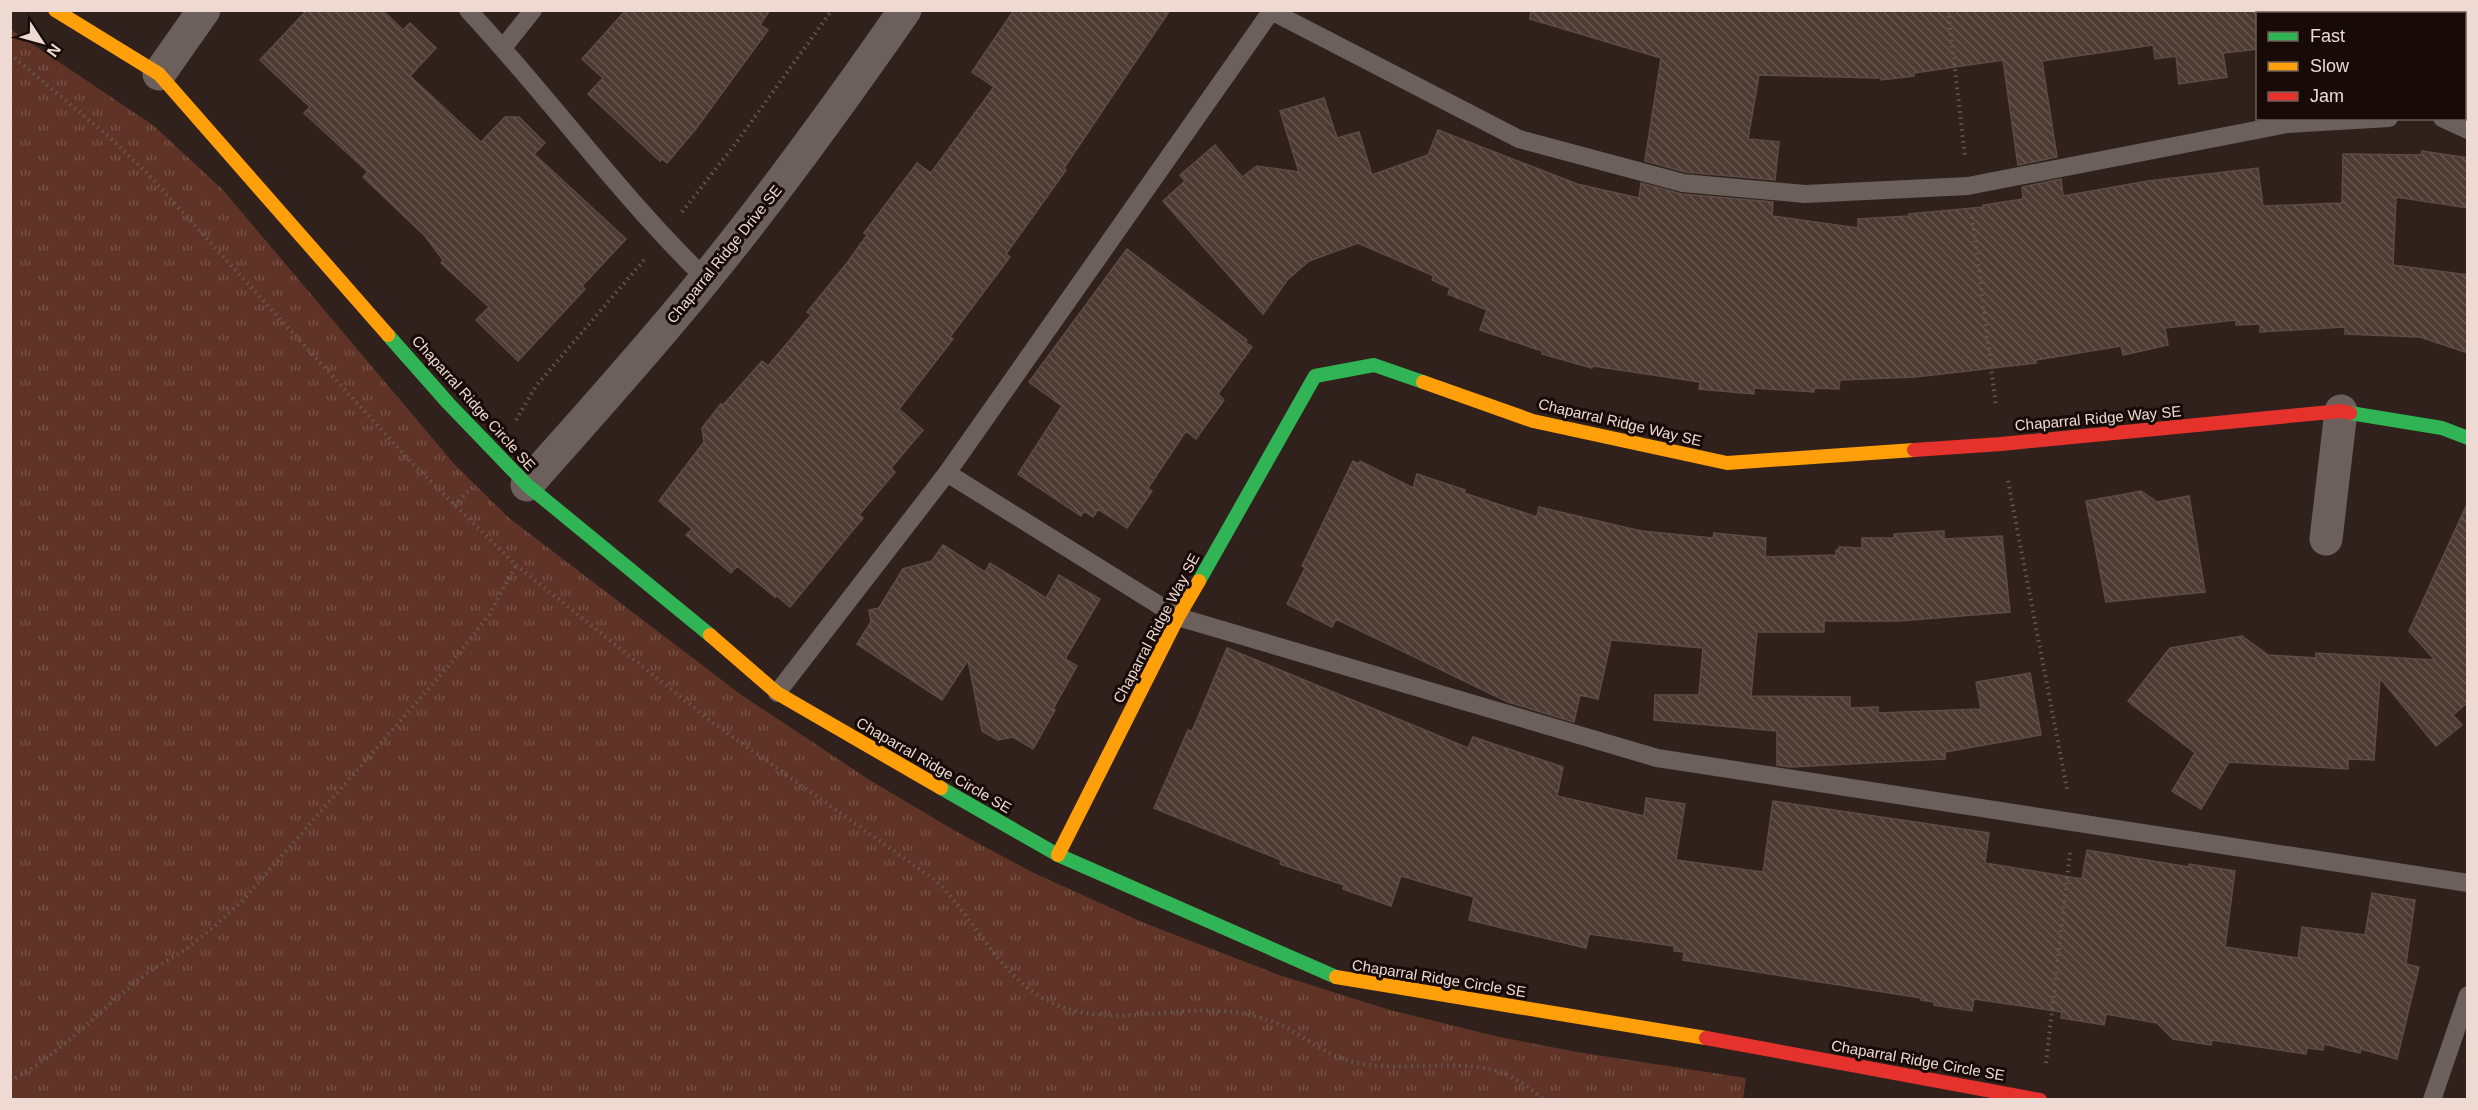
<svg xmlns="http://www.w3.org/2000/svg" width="2478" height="1110" font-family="Arial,sans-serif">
<defs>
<pattern id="park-tufts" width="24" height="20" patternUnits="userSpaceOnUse" patternTransform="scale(1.5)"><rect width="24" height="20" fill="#5f3426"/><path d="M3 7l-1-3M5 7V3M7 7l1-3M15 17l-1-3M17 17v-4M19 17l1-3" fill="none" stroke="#765145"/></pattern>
<pattern id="building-back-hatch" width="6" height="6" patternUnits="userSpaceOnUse" patternTransform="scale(1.5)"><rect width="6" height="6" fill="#4d3a33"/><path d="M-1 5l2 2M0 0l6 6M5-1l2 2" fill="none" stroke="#675650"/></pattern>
</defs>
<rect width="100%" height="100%" fill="#31211c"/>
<path fill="url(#park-tufts)" d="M10,29L154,126L223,190L455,465L509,518L740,694L868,779L957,832L1034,873L1142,922L1279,975L1390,1010L1495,1036L1577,1052L1746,1078L1743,1099H11Z"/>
<path fill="url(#building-back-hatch)" stroke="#5b4c48" stroke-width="1.5" d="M307,10H382L403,30L410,23L436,48L410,76L481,142L505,117H519L545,143L534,154L626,239L582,286L585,289L518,361L476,320L489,307L441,263L443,260L425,236L363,177L368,172L304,113L310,107L260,60Z
M626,10H770L760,25L768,30L695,130L667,163L662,159L660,161L588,94L603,78L582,59Z
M1014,10H1170L1064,168L1066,170L1006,254L1010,257L950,337L953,339L899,409L923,430L891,468L895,472L859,515L863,518L790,607L777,596L775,597L737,566L731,573L686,535L692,529L659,501L704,442L702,428L721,404L723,405L762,361L768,366L811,315L807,312L847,263L867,235L864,233L917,163L931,173L994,87L972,72Z
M1531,10H2258V49L2223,53L2227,77L2179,84L2176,56L2155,59L2153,45L2042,61L2057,157L2018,165L2003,60L1914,73V76L1881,80V78L1759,75L1748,139L1779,142L1775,180L1685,172L1645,161L1661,58L1530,19Z
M1324,98L1337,138L1359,132L1372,175L1428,155L1438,130L1577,184L1639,198L1641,183L1682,194L1773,202L1772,216L1858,228V219L1909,216V214L1984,207L1983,205L2023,199L2022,187L2061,179L2063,196L2148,181L2258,168L2263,206L2342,203L2343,154L2421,155L2422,151L2468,158V208L2396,197L2393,265L2468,275V353L2420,337L2345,334V327L2260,332V324L2236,325V320L2165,328L2168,345L2123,355L2121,346L2036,360V363L1915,377L1840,380L1839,389L1814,388V392L1754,388V394L1699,389L1700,382L1593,366L1592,368L1542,354V351L1480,330L1487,310L1448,294L1450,288L1432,280L1434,276L1358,243L1309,261L1288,279L1263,314L1163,201L1185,181L1180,175L1215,145L1242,177L1257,166L1299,172L1280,111Z
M1127,249L1247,340L1245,342L1252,347L1218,394L1224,400L1196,439L1186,431L1148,488L1152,491L1127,528L1098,509L1093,517L1084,511L1081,516L1018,474L1062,406L1029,382Z
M1353,461L1359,464L1360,461L1413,488L1417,474L1465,490L1464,493L1537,517L1539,507L1641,531L1713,538L1714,533L1766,538L1765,557L1836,555V550H1839V547L1862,548V538H1894V534L1944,531V539L2002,536L2010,612L1899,621H1824V632H1757L1751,696L1850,697V708L1878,707V713L1981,709L1976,682L2030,673L2041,735L1945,752V759L1791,767L1777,765V731L1654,720L1655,695H1699L1703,648L1611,640L1598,699L1580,695L1574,722L1508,702L1336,619L1332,627L1287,604L1305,568L1302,566Z
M2141,491L2157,502L2189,496L2205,592L2106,602L2086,501Z
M2468,502V702L2453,715L2462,725L2436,746L2380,678L2374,760L2348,759V769L2229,762L2201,809L2172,791L2195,753L2128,701L2170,648L2242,636L2268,655L2316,658V653L2435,660L2409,631Z
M943,545L985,572L990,563L1046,598L1059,575L1100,599L1065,659L1077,666L1053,709L1055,710L1033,749L1013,737L998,740L982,731L968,660L942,700L857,644L871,622L869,610L879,608L903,569L932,561Z
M1227,648L1468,748L1473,737L1563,767L1557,796L1644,816L1646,798L1685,804L1676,860L1763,872L1773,801L1989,833L1985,863L2082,879L2087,850L2189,867V864L2235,871L2225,947L2298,958L2302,927L2365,935L2372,893L2415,900L2406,964L2419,967L2397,1059L2361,1049L2360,1053L2324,1044L2323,1050L2307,1048L2306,1054L2212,1040L2211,1045L2173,1039L2157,1023L2106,1014L2104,1025L2061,1018L2062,1012L1974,999L1972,1011L1934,1005V1002L1921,1000V998L1683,960L1684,952L1674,951V946L1589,934L1586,948L1469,920L1474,897L1401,876L1391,906L1343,889L1344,885L1280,864L1281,860L1154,808L1188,730L1192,731Z"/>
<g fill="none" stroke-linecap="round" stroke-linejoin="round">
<path stroke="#645854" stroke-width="4" stroke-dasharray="1.5 4.5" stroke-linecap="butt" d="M1948,10L1965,156
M10,54L108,136L144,170L410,461L516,565L713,723L935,880C973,916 995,969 1041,997C1102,1033 1168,1004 1233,1012C1252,1015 1272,1020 1289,1029C1309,1041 1330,1056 1353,1062C1400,1073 1450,1059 1493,1070C1512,1075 1529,1087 1544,1100
M682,212L736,143L832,10
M1972,217L1996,406
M516,420L536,386L644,260
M2008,481L2067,789
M454,505L475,485
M2046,1063L2070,853
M10,1081C60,1055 97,1012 141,978C153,968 167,961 180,953C203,937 224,918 244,899L452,662L489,615L516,565"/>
<path stroke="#6c605c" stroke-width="18" d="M468,10C550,98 620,196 706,279
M1271,11L1519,139L1683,183L1805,194L1968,186L2287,124L2389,118
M503,48L533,10
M2442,118L2468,130
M947,473L1178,617L1657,758L2468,883
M777,693L947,473L1272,10
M2432,1100L2468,995"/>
<path stroke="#6c605c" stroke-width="33" d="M159,74L204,10
M527,485C587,417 649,349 706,278C776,192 841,102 905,10
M2326,539L2341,411"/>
<path stroke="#30b455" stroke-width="14" d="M388,335L448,403L527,485L710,635
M2350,413L2442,428L2468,438
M1199,581L1315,376L1374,365L1423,382
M941,788L1058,855L1336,977"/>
<path stroke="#ff9f0a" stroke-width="14" d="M55,10L159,74L388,335
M1423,382L1533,421L1727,463L1914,450
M710,635L777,693L941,788
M1058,855L1178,617L1199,581
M1336,977L1706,1038"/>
<path stroke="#e5322d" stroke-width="14" d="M1914,450L2001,444L2341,411L2350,413
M1706,1038L2040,1100"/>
</g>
<g text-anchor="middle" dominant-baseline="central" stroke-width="6" stroke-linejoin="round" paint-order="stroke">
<g font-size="15" fill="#eedad3" stroke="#180b07">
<text transform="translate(724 254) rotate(-51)">Chaparral Ridge Drive SE</text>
<text transform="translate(474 403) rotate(48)">Chaparral Ridge Circle SE</text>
<text transform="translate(2098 418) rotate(-5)">Chaparral Ridge Way SE</text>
<text transform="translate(1620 422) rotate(13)">Chaparral Ridge Way SE</text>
<text transform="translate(1156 628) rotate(-62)">Chaparral Ridge Way SE</text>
<text transform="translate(934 765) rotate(30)">Chaparral Ridge Circle SE</text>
<text transform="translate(1439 978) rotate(9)">Chaparral Ridge Circle SE</text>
<text transform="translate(1918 1060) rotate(10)">Chaparral Ridge Circle SE</text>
</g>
</g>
<rect width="2478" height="1110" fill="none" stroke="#eedad3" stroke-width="24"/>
<rect x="2256" y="12" width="210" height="108" fill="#180b07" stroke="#6e5e59" stroke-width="1.5"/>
<rect x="2268" y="32" width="30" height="9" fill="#30b455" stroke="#6e5e59" stroke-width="1.5"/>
<text x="2310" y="42" font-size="18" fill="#eedad3">Fast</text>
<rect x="2268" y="62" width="30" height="9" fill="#ff9f0a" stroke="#6e5e59" stroke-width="1.5"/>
<text x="2310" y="72" font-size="18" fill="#eedad3">Slow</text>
<rect x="2268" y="92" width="30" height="9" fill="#e5322d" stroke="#6e5e59" stroke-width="1.5"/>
<text x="2310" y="102" font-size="18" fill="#eedad3">Jam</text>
<g transform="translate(42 42) rotate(126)" stroke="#180b07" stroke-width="4.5" paint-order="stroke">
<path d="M0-4.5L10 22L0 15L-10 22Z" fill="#eedad3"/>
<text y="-9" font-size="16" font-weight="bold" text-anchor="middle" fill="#eedad3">N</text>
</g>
</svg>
